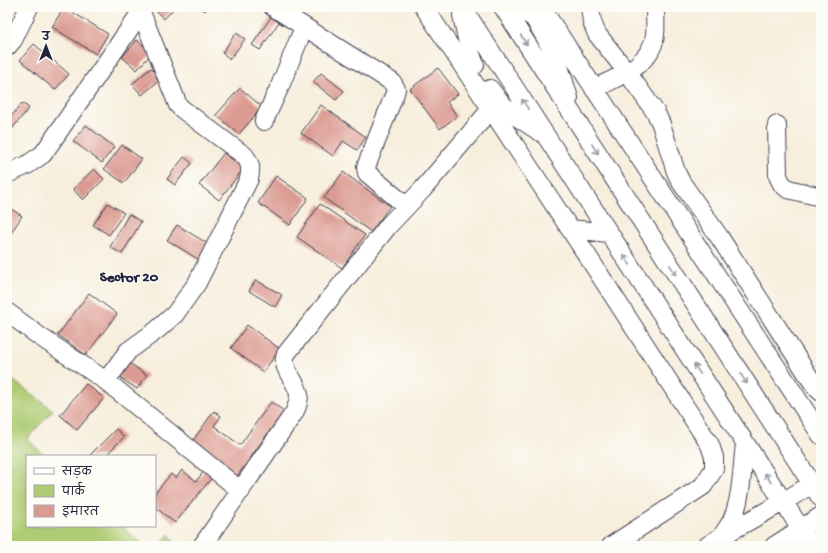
<svg xmlns="http://www.w3.org/2000/svg" width="828" height="553" font-family="'Gochi Hand','Playpen Sans Deva',sans-serif">
<rect width="100%" height="100%" fill="#fdfcf7"/>
<filter id="ink" filterUnits="userSpaceOnUse"><feTurbulence type="fractalNoise" baseFrequency=".025" numOctaves="2"/><feDisplacementMap in="SourceGraphic" scale="8" xChannelSelector="R" yChannelSelector="G"/><feConvolveMatrix kernelMatrix="1 2 1 2 8 2 1 2 1" color-interpolation-filters="sRGB"/></filter>
<filter id="wash" filterUnits="userSpaceOnUse"><feTurbulence type="fractalNoise" baseFrequency=".012" numOctaves="4" result="noise"/><feDisplacementMap in="SourceGraphic" scale="16" xChannelSelector="R" yChannelSelector="G"/><feGaussianBlur stdDeviation="0.9" result="paint"/><feColorMatrix in="noise" values="0 0 0 0 0 0 0 0 0 0 0 0 0 0 0 0 0 1.4 0 .05"/><feComposite in="paint" operator="in"/></filter>
<g filter="url(#wash)">
<rect width="100%" height="100%" fill="#f7eedc"/>
<path fill="#aecc73" stroke="#687757" d="M7,376L53,410L27,439L45,456H27V526H122L144,546H7Z
M169,534L177,546H160Z"/>
<g id="blocks">
<path fill="#db9b92" d="M64,7L108,34L96,54L52,27Z
M152,7H175L164,19Z
M200,7H208L205,11Z
M271,17L279,22L260,50L252,45Z
M236,33L245,39L230,59L222,53Z
M137,40L152,53L137,70L122,57Z
M34,44L69,74L55,90L20,60Z
M151,68L161,79L142,95L132,84Z
M438,68L458,94L447,102L457,116L440,129L410,89Z
M321,73L344,91L336,100L313,82Z
M240,88L262,107L239,134L216,115Z
M22,103L29,108L12,129L7,126V122Z
M321,105L366,137L357,150L343,141L333,156L301,133Z
M86,125L114,147L102,163L73,141Z
M122,145L142,159L124,183L104,169Z
M224,153L244,168L219,200L199,185Z
M184,157L192,163L175,185L167,179Z
M94,169L104,179L83,200L73,189Z
M343,172L390,206L371,232L324,198Z
M276,176L308,198L290,225L258,203Z
M108,203L124,213L109,235L93,225Z
M320,204L365,235L342,268L297,237Z
M8,207L22,216L7,239V208Z
M129,214L141,222L122,254L110,247Z
M177,225L210,245L201,261L167,240Z
M256,280L282,295L275,307L249,291Z
M89,293L117,314L86,355L58,335Z
M247,325L280,349L263,372L231,348Z
M126,361L147,375L137,389L116,375Z
M86,384L104,398L77,430L60,415Z
M271,402L284,411L235,479L189,446L214,411L221,416L214,426L240,445Z
M116,429L124,437L105,456H89Z
M206,469L214,475L175,523L155,507V493L171,474L176,478L182,470L196,481Z"/>
</g>
</g>
<g filter="url(#ink)">
<use href="#blocks" fill-opacity="0" stroke="#424153" stroke-width="1"/>
<g fill="none" stroke-linecap="round" stroke-linejoin="round">
<defs>
<path id="minor" d="M273,7L392,82L396,89L395,93L366,167L367,173L406,206
M424,7L570,229L710,445L714,457V469L703,486L611,546
M462,7L609,233L812,546
M503,7L821,498
M518,7L534,18L544,22
M541,7L821,435
M590,7L592,22L597,34L627,72L656,113L661,124L676,172L681,182L720,238L815,386L821,392
M462,15L469,49L475,65
M534,18L547,40L558,63L569,98
M7,47L13,40L29,7
M490,89L500,102L514,115L540,132
M594,89C617,77 652,65 655,35C656,26 655,16 655,7
M264,121L280,86L304,27
M777,125L778,176L782,184L788,189L821,197
M7,174L27,165L43,154L141,12
M570,229L609,233
M7,312L39,336L106,381L241,491
M106,381L128,351L157,330L175,314L197,283L249,179C251,168 251,165 245,156L182,109L178,105L139,7
M722,536C725,531 729,526 732,520C742,498 742,468 745,444
M202,546L294,413C297,407 299,401 299,395C297,380 280,369 286,354L389,225L423,189L491,109
M707,546L722,536L783,502L812,484
M774,546L821,516"/>
</defs>
<use href="#minor" stroke="#424153" stroke-width="20"/>
<use href="#minor" stroke="#fff" stroke-width="18"/>
</g>
<defs><path id="oneway-shaft" d="M-6 0H5M1.5-3L5.5 0L1.5 3" fill="none" stroke-width="1.6" stroke-linecap="round" stroke-linejoin="round"/></defs>
<g stroke="#9c9ca7">
<use href="#oneway-shaft" transform="translate(524 40) rotate(57)"/>
<use href="#oneway-shaft" transform="translate(525 104) rotate(-123)"/>
<use href="#oneway-shaft" transform="translate(595 149) rotate(57)"/>
<use href="#oneway-shaft" transform="translate(627 260) rotate(-123)"/>
<use href="#oneway-shaft" transform="translate(673 270) rotate(57)"/>
<use href="#oneway-shaft" transform="translate(697 369) rotate(-123)"/>
<use href="#oneway-shaft" transform="translate(744 379) rotate(57)"/>
<use href="#oneway-shaft" transform="translate(768 478) rotate(-123)"/>
</g>
</g>
<g text-anchor="middle" dominant-baseline="central" stroke-width="3" stroke-linejoin="round" paint-order="stroke">
<g font-size="15" font-weight="bold" fill="#22223b" stroke="#fdfcf7">
<text x="129" y="278">Sector 20</text>
</g>
</g>
<rect width="828" height="553" fill="none" stroke="#fdfcf7" stroke-width="24"/>
<rect x="26" y="455" width="130" height="72" fill="#fdfcf7" stroke="#a5a5ac"/>
<rect x="34" y="468" width="20" height="6" fill="#ffffff" stroke="#a5a5ac"/>
<text x="62" y="475" font-size="12" fill="#22223b">सड़क</text>
<rect x="34" y="485" width="20" height="12" fill="#aecc73" stroke="#a5a5ac"/>
<text x="62" y="495" font-size="12" fill="#22223b">पार्क</text>
<rect x="34" y="505" width="20" height="12" fill="#db9b92" stroke="#a5a5ac"/>
<text x="62" y="515" font-size="12" fill="#22223b">इमारत</text>
<g transform="translate(46 46)" stroke="#fdfcf7" stroke-width="3" paint-order="stroke">
<path d="M0-3L7 15L0 10L-7 15Z" fill="#22223b"/>
<text y="-6" font-size="11" font-weight="bold" text-anchor="middle" fill="#22223b">उ</text>
</g>
</svg>
